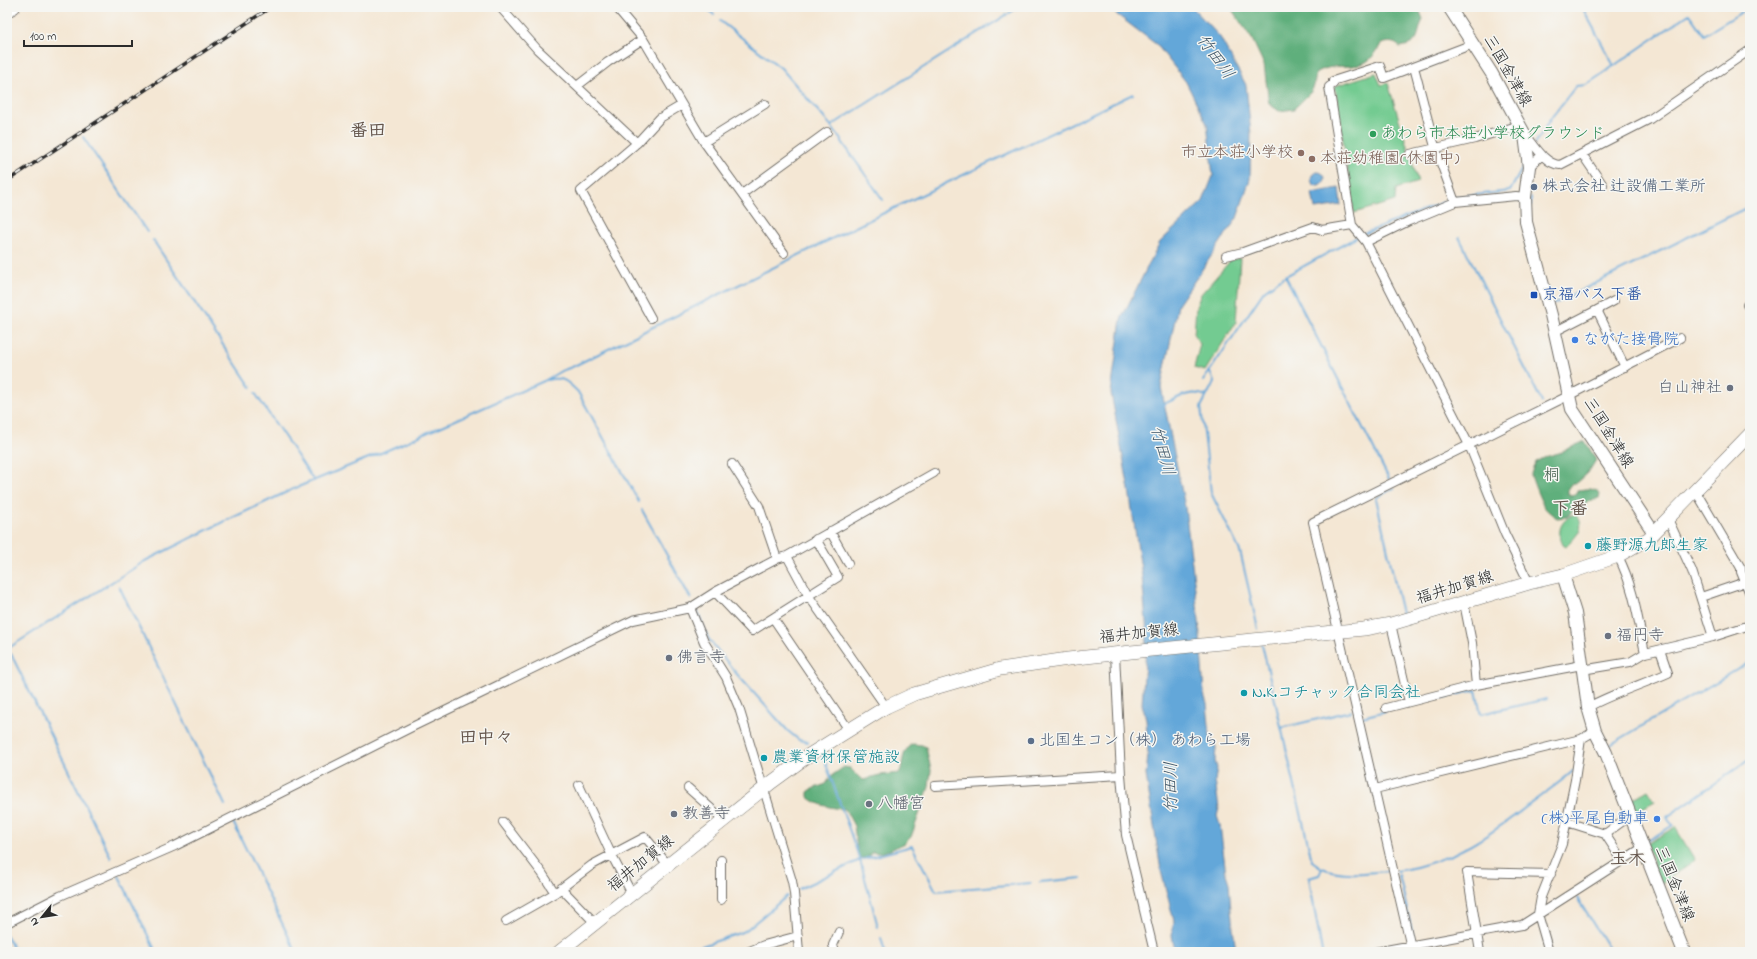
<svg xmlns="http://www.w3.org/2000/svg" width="1757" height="959" font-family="'Indie Flower','Klee One',sans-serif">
<rect width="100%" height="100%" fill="#f6f6f2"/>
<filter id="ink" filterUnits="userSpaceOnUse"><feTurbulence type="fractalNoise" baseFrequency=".025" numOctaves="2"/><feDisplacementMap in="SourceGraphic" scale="8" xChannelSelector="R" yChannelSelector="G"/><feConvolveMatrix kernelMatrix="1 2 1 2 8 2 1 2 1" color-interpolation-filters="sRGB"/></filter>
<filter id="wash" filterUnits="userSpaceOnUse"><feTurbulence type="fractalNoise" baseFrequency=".012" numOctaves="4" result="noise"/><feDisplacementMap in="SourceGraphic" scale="16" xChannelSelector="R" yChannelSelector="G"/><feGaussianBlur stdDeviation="0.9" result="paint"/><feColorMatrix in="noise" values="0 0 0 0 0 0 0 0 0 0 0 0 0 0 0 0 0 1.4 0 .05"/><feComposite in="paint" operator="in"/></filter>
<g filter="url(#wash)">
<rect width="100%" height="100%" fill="#f4e7d4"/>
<path fill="#73cb91" stroke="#4f7b5e" d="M1376,73L1381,85L1388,83L1418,182L1396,189L1395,201L1354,213L1335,86Z
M1240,258L1236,322L1205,371L1194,368L1200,344L1194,335L1196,307L1201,294L1231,260Z
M1572,515H1576C1588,527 1574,538 1566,547L1563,545C1557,532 1559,523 1572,515Z
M1648,790L1655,801L1632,814L1629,801Z
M1675,827L1695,860L1660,884L1647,844Z"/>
<path fill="#5eaf7b" stroke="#446d53" d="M1230,7H1418L1423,19C1416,35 1421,44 1400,47C1394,41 1388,42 1381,44C1363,80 1341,57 1316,73L1314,86L1311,92L1294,109L1279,111L1269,104L1264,65L1252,39Z
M1585,441L1596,460L1588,473L1577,483H1572L1568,488V494L1571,496L1575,495L1578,490C1586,489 1594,487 1600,494L1599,498L1589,501L1583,507L1573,510L1567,517L1557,518C1553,515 1548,512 1545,508C1542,505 1531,478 1531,474C1532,470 1534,466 1536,462L1548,456L1559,453Z
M912,744L922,745L926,747L931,770L929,787L911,837L905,843L890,850L879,853L872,852L867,858H861L858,855L854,826L845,809C831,808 819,806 808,797V792L812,789L826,784L831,776L844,767L850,768C868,786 859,779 880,775C887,774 894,774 900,773C903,763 902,750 912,744Z"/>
<path fill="#64a7d9" stroke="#486982" d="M1107,7H1192L1220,37L1246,85L1251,134L1250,179L1237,218L1178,305L1161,387L1185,507L1199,621L1204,694L1207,704L1210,736L1216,747L1215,761L1217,768L1215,781L1219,808L1217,816L1220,825L1226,874L1229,883L1231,911L1236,952H1175L1172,935L1174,921L1161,871L1146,775L1148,755L1146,719L1142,704L1147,634L1142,576L1129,490L1111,393L1121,319L1160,242L1203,201L1213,176L1207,124L1186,82L1157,45Z
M1311 179a7 7 0 1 1 14 0a7 7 0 1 1-14 0Z
M1339,188L1341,205L1315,209L1312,193Z"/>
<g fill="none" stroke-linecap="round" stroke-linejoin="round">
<path stroke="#64a7d9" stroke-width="2" d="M706,7L714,15
M1582,7L1614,66
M720,21L781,68L831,126L883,200
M831,126L1019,7
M83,137L147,232
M1535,144L1551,118L1576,86L1586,85L1689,14L1704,35L1750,7
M1456,197L1510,191L1523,167
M1531,205V198
M1363,234L1452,199
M1459,237L1542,402
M153,240L251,387
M1286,277L1389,479
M1553,303L1554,304L1750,206
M1210,372L1214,382L1201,407L1211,493L1240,551L1258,629
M547,380C563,376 567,381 578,392L639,502
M1203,381L1264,291L1282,278L1359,236
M255,393L314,481
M1162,405C1177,398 1191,389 1206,396
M1394,488L1376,498L1402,614
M642,510L691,599
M119,586L225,805
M697,610L708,638L735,672L788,731L799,740L808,742
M1262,644L1312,861L1322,868L1319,875L1309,878L1322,952
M7,649L145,561L211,528L293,489L381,453L544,381L561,371L572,367L890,210L1133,94
M11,654L111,858
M1441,698L1476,690L1481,714L1547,699
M1362,717L1386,711
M1281,728L1351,711
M1610,745L1750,662
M821,754L826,764L860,860L878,927
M232,820L296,952
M1646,842L1673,825L1667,817L1750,759
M1322,868C1343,876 1366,873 1387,871
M1397,871C1454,862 1490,835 1534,801C1547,791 1561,782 1573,771
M118,874L156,952
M1399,875L1414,940
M1040,882L1082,878
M799,889L860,860L912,846L936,891L1031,883
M1577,898L1611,952
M7,936L15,952
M881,938L885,952
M1416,949V952
M685,952L745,931L787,896"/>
</g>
</g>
<g filter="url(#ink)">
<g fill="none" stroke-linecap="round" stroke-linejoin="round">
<defs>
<path id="street" d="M500,7L537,49L637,143
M616,7L643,39L704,142L784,253
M1414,67L1435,147L1455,202
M577,86L608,62L643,39
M1526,135C1535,146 1545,164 1560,165L1650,119L1750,50
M704,142L765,104
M1410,154L1475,139L1520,125
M1582,154L1603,185
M1529,167L1542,155
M742,194L827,132
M1525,197L1516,196L1455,202L1409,221L1366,242L1469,445L1505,534L1529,583
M1352,225L1329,87L1333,84V81L1380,66L1384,78L1473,44
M1226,256L1243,252L1313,227L1322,230L1352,225L1366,242
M1747,305L1750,304
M1597,310L1614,301
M651,318L581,191L637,143L660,118L682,105
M1554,332L1597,310L1625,367
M732,464L759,506L777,559
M1695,490L1741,568V572L1750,594
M1668,519L1692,571L1713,637
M830,531L848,563
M787,556L808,595L886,707
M1618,556C1634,587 1638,620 1645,653
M715,592L752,631L838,577L816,539
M1701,597L1745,582
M1464,603L1472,643L1476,685
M690,608L704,642L726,677L739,708L792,881L794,893L799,952
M773,618L849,730
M1391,624L1409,702
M1115,654L1121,775L1126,835L1154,952
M1582,670L1630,662L1645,653L1713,637L1750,625
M1588,707C1614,693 1641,685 1668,673L1660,650
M1386,708L1476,685L1582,665
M579,785L612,856L632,894
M935,786L1121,775
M688,788L724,820
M1375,789L1581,739
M503,822L542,873L555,893
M1567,822L1605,834L1622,860
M1605,834L1630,816
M721,860V900
M561,888L595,923
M506,921L555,893L592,865L645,837L664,860L669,864
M7,923L60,896L175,846L412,727L633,620L690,608L715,592L777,559L787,556L934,473
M747,952L764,945L798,936
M835,952L833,945L839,932
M1375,952L1522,925L1642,848
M1412,952L1313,522L1568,396L1680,338
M1480,952L1467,872L1551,874
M1549,952L1538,914L1541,897L1562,844L1575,780L1581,739L1595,731"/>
<path id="secondary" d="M1449,7L1492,74L1525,135L1529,167L1525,197L1526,222L1551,315L1572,409L1654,533
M7,11L14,7
M1563,575L1575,613L1588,707L1595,731L1606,753L1684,952"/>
<path id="primary" d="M559,952L772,782L809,755L886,707L914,694L1000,669L1068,659L1131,652L1364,629L1391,624L1529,583L1563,575L1618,556L1649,538L1750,434"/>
</defs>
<use href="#street" stroke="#716d66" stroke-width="10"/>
<use href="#secondary" stroke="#716d66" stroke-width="14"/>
<use href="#primary" stroke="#716d66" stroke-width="14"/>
<use href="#street" stroke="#fff" stroke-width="8"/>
<use href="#secondary" stroke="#fff" stroke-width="12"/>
<use href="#primary" stroke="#fff" stroke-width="13"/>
<defs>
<path id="rail" d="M7,181L271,7"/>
</defs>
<use href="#rail" stroke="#2b2b2b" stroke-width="3.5"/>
<use href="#rail" stroke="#f6f6f2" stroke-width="2" stroke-dasharray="6" stroke-linecap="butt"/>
</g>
</g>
<circle fill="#2e9e5b" stroke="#f6f6f2" stroke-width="1.5" cx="1373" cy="134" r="4"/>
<g fill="#8d6e63" stroke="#f6f6f2" stroke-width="1.5">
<circle cx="1301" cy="153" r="4"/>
<circle cx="1312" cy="159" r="4"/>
</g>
<g fill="#5c6f8a" stroke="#f6f6f2" stroke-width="1.5">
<circle cx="1534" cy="187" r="4"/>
<circle cx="1031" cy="741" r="4"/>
</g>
<rect fill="#1a4fb4" stroke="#f6f6f2" stroke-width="1.5" x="1530" y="291" width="8" height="8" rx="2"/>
<g fill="#3f7fe0" stroke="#f6f6f2" stroke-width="1.5">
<circle cx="1575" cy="340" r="4"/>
<circle cx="1657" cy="819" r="4"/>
</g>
<g fill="#6b7280" stroke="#f6f6f2" stroke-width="1.5">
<circle cx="1730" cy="388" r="4"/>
<circle cx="1608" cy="636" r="4"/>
<circle cx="669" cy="658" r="4"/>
<circle cx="869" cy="804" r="4"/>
<circle cx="674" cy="814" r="4"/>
</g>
<g fill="#0f9aa8" stroke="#f6f6f2" stroke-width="1.5">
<circle cx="1588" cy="546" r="4"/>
<circle cx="1244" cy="693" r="4"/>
<circle cx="764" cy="758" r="4"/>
</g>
<g text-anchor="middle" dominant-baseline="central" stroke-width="3" stroke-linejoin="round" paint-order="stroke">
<g font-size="16" fill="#2b2b2b" stroke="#f6f6f2">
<text transform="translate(1507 71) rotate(60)">三国金津線</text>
<text transform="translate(1608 433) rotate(58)">三国金津線</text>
<text transform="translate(1455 588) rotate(-17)">福井加賀線</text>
<text transform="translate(1139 634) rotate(-6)">福井加賀線</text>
<text transform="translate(641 864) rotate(-39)">福井加賀線</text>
<text transform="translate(1674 884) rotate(68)">三国金津線</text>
</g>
<g font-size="16" fill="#27864d" stroke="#f6f6f2" text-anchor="start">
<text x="1381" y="134">あわら市本荘小学校グラウンド</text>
</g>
<g font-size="16" fill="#785e54" stroke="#f6f6f2" text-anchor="end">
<text x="1293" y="153">市立本荘小学校</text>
<text x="1320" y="159" text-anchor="start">本荘幼稚園(休園中)</text>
</g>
<g font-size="16" fill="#4e5e75" stroke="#f6f6f2" text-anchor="start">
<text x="1542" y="187">株式会社 辻設備工業所</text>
<text x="1039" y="741">北国生コン（株） あわら工場</text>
</g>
<g font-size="16" fill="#164399" stroke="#f6f6f2" text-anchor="start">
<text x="1542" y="295">京福バス 下番</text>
</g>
<g font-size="16" fill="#366cbe" stroke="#f6f6f2" text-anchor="start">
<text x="1583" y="340">ながた接骨院</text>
<text x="1649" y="819" text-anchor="end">(株)平尾自動車</text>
</g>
<g font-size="16" fill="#5b616d" stroke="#f6f6f2" text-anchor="start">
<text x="1722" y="388" text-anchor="end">白山神社</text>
<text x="1616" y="636">福円寺</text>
<text x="677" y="658">佛言寺</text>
<text x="877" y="804">八幡宮</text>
<text x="682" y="814">教善寺</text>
</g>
<g font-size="16" fill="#415b4a" stroke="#f6f6f2">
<text x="1552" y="476">桐</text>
</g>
<g font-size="16" fill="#0d838f" stroke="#f6f6f2" text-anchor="start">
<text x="1596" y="546">藤野源九郎生家</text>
<text x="1252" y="693">N.K.コチャック合同会社</text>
<text x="772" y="758">農業資材保管施設</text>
</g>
<g font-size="17" font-style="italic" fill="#3f5668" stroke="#f6f6f2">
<text transform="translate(1215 57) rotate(54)">竹田川</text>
<text transform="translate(1162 451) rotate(75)">竹田川</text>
<text transform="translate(1171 787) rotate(-90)">竹田川</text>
</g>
<g font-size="18" font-weight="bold" fill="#64554c" stroke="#f6f6f2">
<text x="368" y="132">番田</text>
<text x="1570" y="510">下番</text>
<text x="486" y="739">田中々</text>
<text x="1628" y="860">玉木</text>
</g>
</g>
<rect width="1757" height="959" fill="none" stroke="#f6f6f2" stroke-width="24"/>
<g transform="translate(42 917) rotate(240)" stroke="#f6f6f2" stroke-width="3" paint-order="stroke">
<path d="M0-3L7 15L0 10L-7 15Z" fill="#2b2b2b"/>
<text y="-6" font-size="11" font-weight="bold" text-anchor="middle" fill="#2b2b2b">N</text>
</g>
<path d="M24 40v6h108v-6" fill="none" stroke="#2b2b2b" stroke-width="2"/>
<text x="30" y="40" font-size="12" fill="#2b2b2b" stroke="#f6f6f2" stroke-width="3" paint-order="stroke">100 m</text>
</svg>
